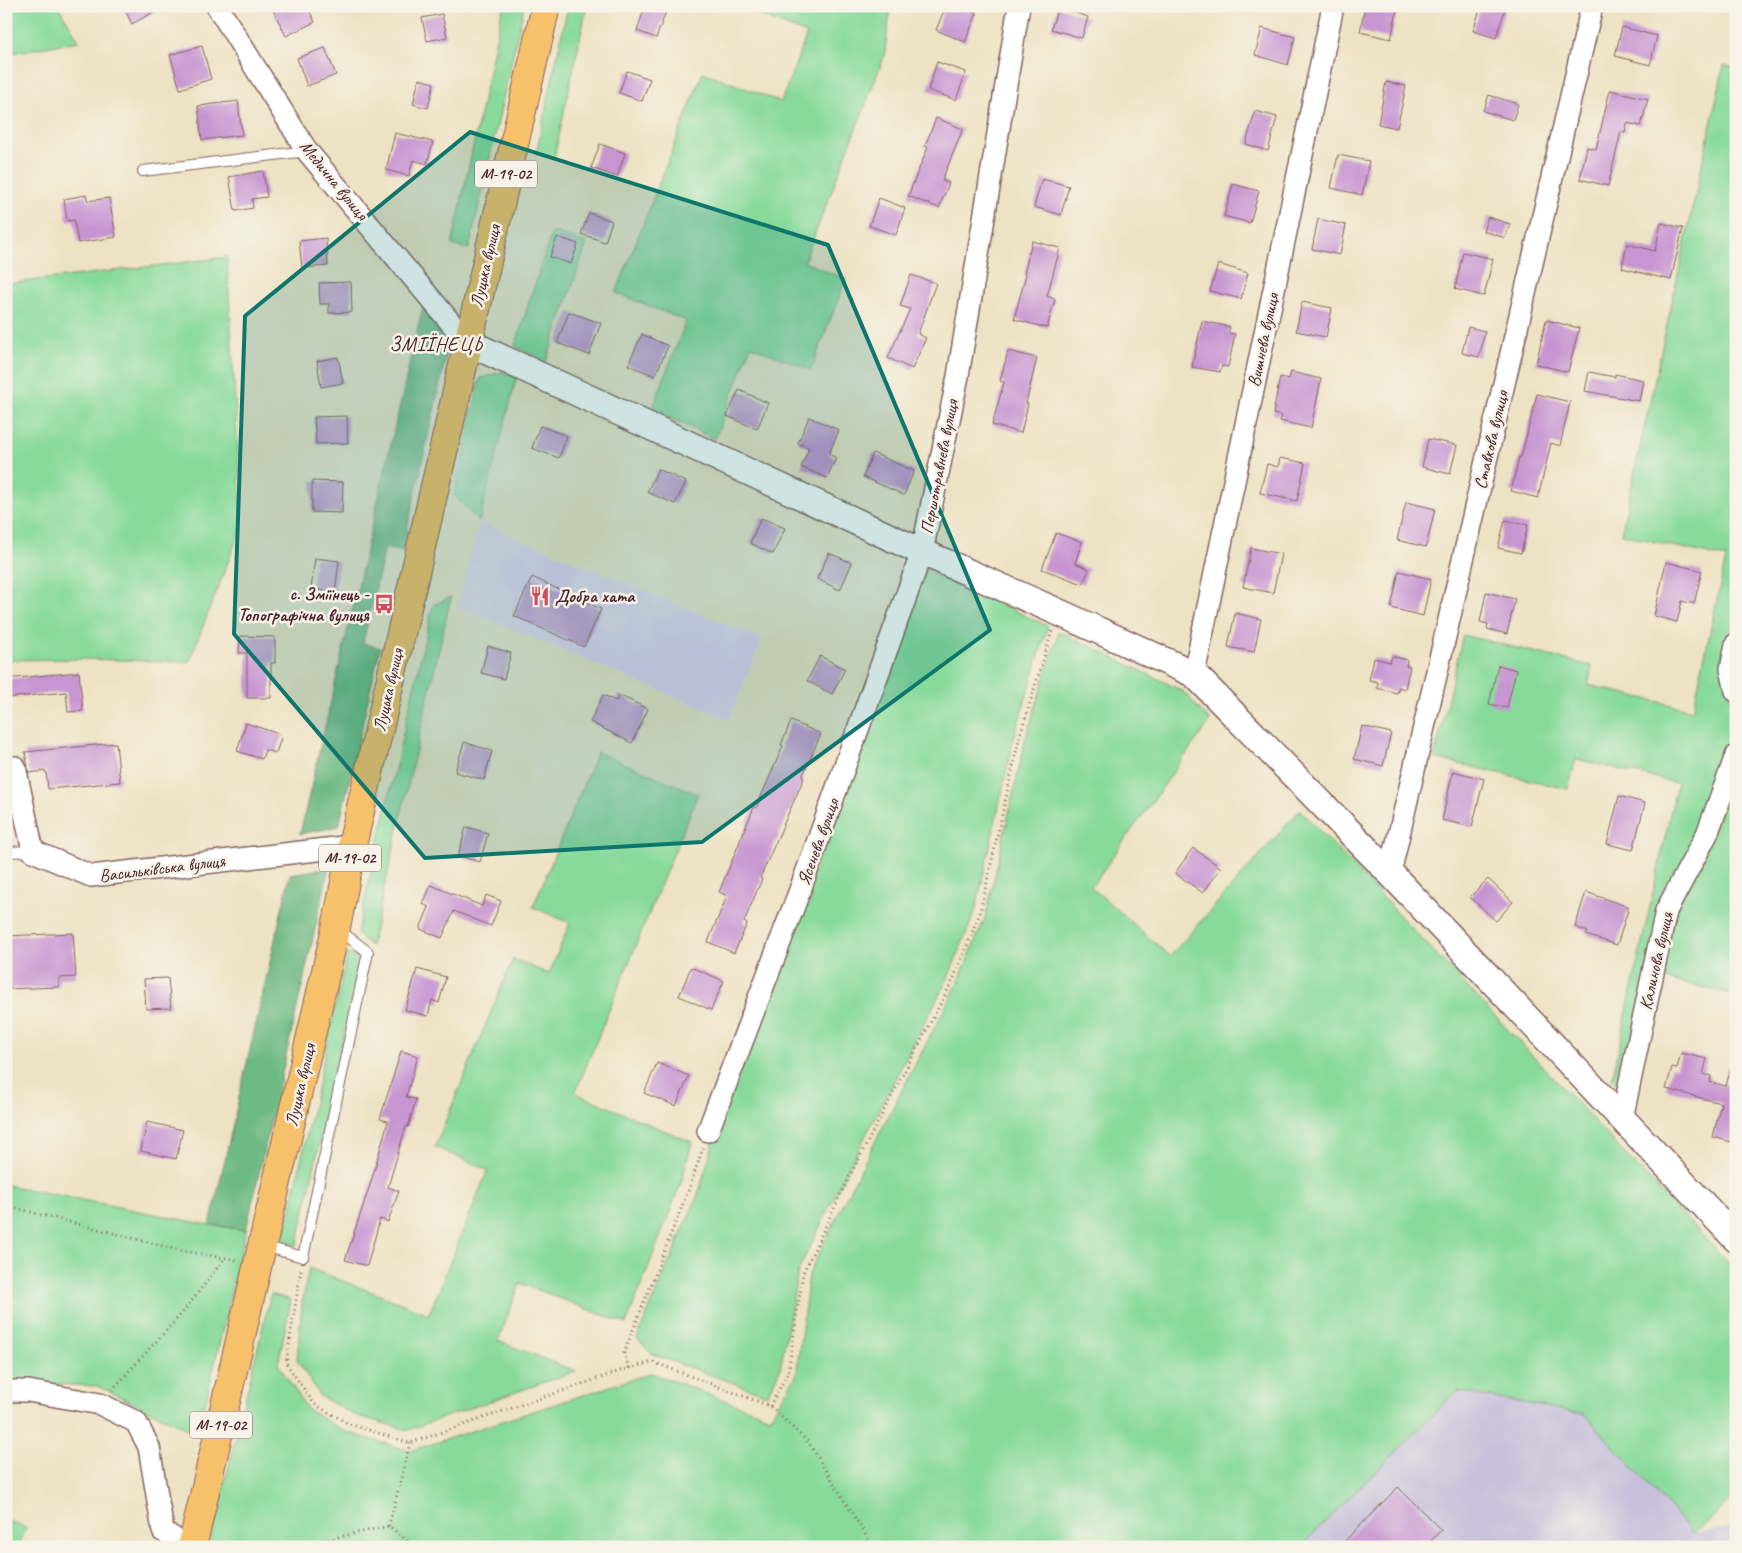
<svg xmlns="http://www.w3.org/2000/svg" width="1742" height="1553" font-family="Caveat,sans-serif">
<rect width="100%" height="100%" fill="#f7f3e8"/>
<filter id="ink" filterUnits="userSpaceOnUse"><feTurbulence type="fractalNoise" baseFrequency=".02" numOctaves="2"/><feDisplacementMap in="SourceGraphic" scale="10" xChannelSelector="R" yChannelSelector="G"/><feConvolveMatrix kernelMatrix="1 2 1 2 8 2 1 2 1" color-interpolation-filters="sRGB"/></filter>
<filter id="wash" filterUnits="userSpaceOnUse"><feTurbulence type="fractalNoise" baseFrequency=".0096" numOctaves="4" result="noise"/><feDisplacementMap in="SourceGraphic" scale="20" xChannelSelector="R" yChannelSelector="G"/><feGaussianBlur stdDeviation="1.12" result="paint"/><feColorMatrix in="noise" values="0 0 0 0 0 0 0 0 0 0 0 0 0 0 0 0 0 1.4 0 .05"/><feComposite in="paint" operator="in"/></filter>
<g filter="url(#wash)">
<rect width="100%" height="100%" fill="#ede2c3"/>
<path fill="#e4d3f2" d="M479,522L762,639L729,719L458,607Z"/>
<path fill="#c6c0da" d="M1457,1391L1584,1414L1694,1534L1736,1526V1547H1300Z"/>
<path fill="#88da9b" stroke="#697c63" d="M6,6H58L79,41L6,54Z
M503,6H524L469,249L452,245Z
M568,6H587L554,158L536,154Z
M736,6H891L884,57L804,262L846,279L811,370L751,346L715,439L652,410L686,321L616,293L703,72L781,102L807,34Z
M1724,65L1736,68V614C1733,626 1723,660 1725,671C1728,698 1739,714 1734,743L1701,832L1622,1089L1612,1079L1677,783L1576,759L1568,789L1434,758L1463,635L1592,666L1588,685L1693,710L1726,558L1621,534Z
M552,231L587,243L546,362L515,346Z
M227,257L242,526L189,662L84,659L6,660V284Z
M502,372L517,376L479,522L454,495L480,378Z
M925,570L1048,626L1015,734L975,912L948,978L844,1177L798,1271L780,1369L767,1395L652,1354L637,1338L699,1192L715,1137Z
M451,597L371,946L357,934L433,605Z
M1059,631L1183,691L1210,721L1091,887L1170,956L1300,810L1736,1271V1495L1694,1534L1584,1414L1457,1391L1300,1547H209L271,1294L291,1300L278,1364L308,1410L346,1432L410,1451L651,1373L770,1417L796,1376L809,1274L854,1182L958,983L986,915L1026,737Z
M597,752L698,794L575,1093L692,1142L681,1183L626,1324L520,1283L498,1341L576,1371L408,1430L354,1415L320,1396L297,1360L302,1303L309,1268L429,1314L488,1170L435,1147L513,959L549,974L570,923L533,907Z
M1736,779V995L1661,978L1673,914Z
M347,954L361,957L297,1245L283,1242Z
M6,1185L210,1225L246,1230L198,1434L98,1386L6,1382Z
M6,1520L26,1528L18,1547H6Z"/>
<path fill="#6eba83" stroke="#5c6c57" d="M423,306L450,339L402,552L385,548L363,643L380,648L339,826L300,834Z
M329,868L246,1230L210,1225L290,874Z"/>
<g id="blocks">
<path fill="#c796d2" d="M123,6H165L132,24Z
M271,6H307L315,22L286,36Z
M645,6H658L667,9L656,38L637,31Z
M946,6H962L977,13L965,42L936,30Z
M1365,6H1398L1391,39L1360,32Z
M1481,6H1506L1496,38L1473,31Z
M1058,7L1088,17L1082,38L1051,29Z
M442,14L447,37L427,41L422,18Z
M1622,27L1657,36L1650,65L1615,56Z
M1262,28L1295,37L1288,65L1255,55Z
M202,46L211,79L180,89L170,55Z
M325,48L336,75L307,86L297,58Z
M937,62L966,72L956,100L928,90Z
M627,71L650,79L642,101L619,93Z
M419,79L434,83L428,108L413,104Z
M1386,82L1406,86L1397,128L1378,124Z
M1610,90L1648,99L1641,126L1627,123L1625,133L1621,132L1608,186L1580,179L1587,147L1596,149Z
M1489,95L1518,104L1513,120L1483,111Z
M238,101L242,135L202,140L198,106Z
M1255,111L1277,117L1268,151L1246,144Z
M936,118L963,129L942,180L949,183L939,208L908,196L928,147L925,146Z
M395,133L433,142L427,164L413,160L409,176L386,170Z
M600,144L625,153L617,177L591,168Z
M1338,155L1369,161L1362,195L1331,188Z
M263,171L267,197L252,199L253,208L235,211L229,177Z
M1042,179L1069,186L1061,215L1034,207Z
M1233,184L1259,191L1250,223L1224,216Z
M86,195L88,201L109,198L116,237L78,243L74,220L67,221L64,199Z
M879,198L905,208L896,235L869,226Z
M589,213L612,221L605,242L581,234Z
M1488,217L1510,224L1505,238L1483,231Z
M1318,219L1346,225L1340,255L1312,249Z
M1661,223L1683,228L1671,280L1622,268L1627,244L1655,251Z
M557,237L578,244L571,264L550,257Z
M326,238L328,266L302,268L299,241Z
M1032,241L1060,248L1047,296L1055,299L1047,328L1014,319L1026,274H1024Z
M1463,252L1493,259L1484,296L1455,289Z
M1218,264L1248,273L1241,299L1210,291Z
M911,275L936,283L918,334L926,338L912,369L888,358L910,309L900,306Z
M351,282L352,312L329,313V304H320L319,283Z
M1302,302L1332,308L1326,337L1296,331Z
M569,312L601,323L589,355L557,343Z
M1546,320L1579,328L1568,372L1536,364Z
M1202,321L1230,327L1228,333L1235,334L1228,367L1222,366L1220,372L1192,367Z
M1468,327L1485,331L1479,357L1462,353Z
M642,334L668,346L655,376L628,365Z
M1008,351L1037,358L1026,403L1028,404L1021,433L992,425L1004,382L1000,381Z
M338,357L343,383L321,387L317,361Z
M1291,372L1321,379L1311,428L1280,421L1282,416L1273,414L1280,377L1289,379Z
M1589,372L1615,377V374L1643,380L1639,401L1585,391Z
M739,390L768,403L757,429L727,416Z
M1537,394L1570,402L1560,446L1551,443L1538,498L1511,491L1519,457H1521Z
M347,416L348,443L316,444L314,417Z
M809,417L839,430L829,454L836,458L827,478L801,467L809,448L798,443Z
M540,426L567,436L559,458L532,448Z
M1428,439L1457,445L1450,474L1422,467Z
M873,453L914,471L904,495L863,477Z
M1280,458L1305,463L1297,501L1260,493L1267,464L1278,467Z
M658,469L686,482L675,504L647,492Z
M312,481L343,482L342,513L312,512Z
M1406,502L1435,509L1426,547L1397,540Z
M761,518L785,528L773,554L750,543Z
M1505,520L1528,525L1521,553L1498,548Z
M1056,533L1082,542L1075,563L1089,569L1083,584L1042,569Z
M1251,548L1281,554L1273,593L1243,587Z
M829,553L852,563L840,590L817,579Z
M315,558L339,561L335,592L311,589Z
M1666,562L1702,571L1694,604L1682,601L1677,622L1654,616Z
M1399,571L1431,579L1423,616L1391,608Z
M532,577L601,609L584,647L514,616Z
M1486,592L1515,599L1507,634L1487,629L1488,624L1480,622Z
M1235,613L1261,619L1254,652L1228,647Z
M240,636L275,637V663H271V698H247V653H239Z
M488,646L511,653L504,679L481,673Z
M820,656L845,669L832,694L807,681Z
M1392,656L1407,660L1406,666H1410L1405,689L1399,687L1397,693L1377,688L1378,682L1369,680L1374,658L1390,662Z
M1498,665L1516,670L1507,708L1489,704Z
M79,672L83,711L68,712L66,692L6,698V679Z
M603,695L616,701L619,695L648,709L632,743L590,722Z
M791,721L821,734L802,777L804,778L760,878L762,879L744,922L747,924L734,953L708,942L727,896L719,892L754,807L756,808L783,746L781,745Z
M246,723L282,735L276,753L265,750L262,759L237,751Z
M1362,726L1391,733L1383,766L1354,759Z
M464,742L492,751L484,780L455,772Z
M116,743L120,782L48,789L46,771L29,773L25,752Z
M1453,771L1484,779L1472,827L1442,820Z
M1619,796L1645,803L1633,850L1607,844Z
M466,827L488,833L480,862L458,856Z
M1193,848L1221,868L1203,893L1175,873Z
M1488,879L1513,902L1496,921L1470,897Z
M431,885L482,906L486,895L501,901L491,926L454,911L442,938L420,929L429,907L423,904Z
M1586,892L1629,907L1617,945L1586,935L1588,932L1575,927Z
M73,933L76,977L59,978V987L6,989V936Z
M691,967L724,981L711,1010L679,996Z
M417,969L446,977L439,1003L432,1000L428,1016L405,1010Z
M168,978L171,1008L146,1009L144,979Z
M401,1051L418,1056L406,1097L416,1099L408,1127L406,1126L388,1187L399,1191L388,1222L380,1219L367,1266L345,1260L371,1182L388,1121L380,1119Z
M1681,1053L1707,1059L1703,1074L1711,1076L1710,1082L1726,1086L1731,1067H1736V1122L1731,1142L1713,1137L1721,1103L1666,1089L1672,1067L1677,1068Z
M657,1063L689,1076L676,1106L644,1093Z
M147,1122L183,1130L176,1159L141,1151Z
M1398,1487L1441,1530L1425,1547H1339Z"/>
</g>
</g>
<g filter="url(#ink)">
<use href="#blocks" fill-opacity="0" stroke="#836360" stroke-width="1"/>
<g fill="none" stroke-linecap="round" stroke-linejoin="round">
<defs>
<path id="service" d="M143,171L307,151
M6,852L33,851
M264,1246L303,1257L368,952L338,929"/>
<path id="minor" d="M217,6L307,151L467,342
M1736,644L1731,669L1736,691
M1194,674L1333,6
M15,767L33,851L91,876L352,846
M1390,873L1592,6
M1622,1119L1666,911L1707,834L1736,756
M708,1131L800,890L922,552L958,376L1019,6
M6,1391H28L100,1404L136,1422L149,1447L163,1531L181,1543L193,1545"/>
<path id="tertiary" d="M467,342L922,552L1058,612L1194,674L1390,873L1736,1239"/>
<path id="primary" d="M192,1547L336,928L352,846L546,6"/>
</defs>
<use href="#service" stroke="#836360" stroke-width="12"/>
<use href="#minor" stroke="#836360" stroke-width="24"/>
<use href="#tertiary" stroke="#836360" stroke-width="29"/>
<use href="#primary" stroke="#836360" stroke-width="30"/>
<path stroke="#836360" stroke-width="3" stroke-dasharray="1 4" stroke-linecap="butt" d="M6,1208H15L183,1251L237,1260
M301,1270L286,1363L314,1404L349,1424L410,1443L629,1368L653,1362L770,1406L809,1443L873,1547
M629,1368L624,1353L690,1186L703,1148
M112,1390L183,1312L225,1258
M770,1406L788,1373L803,1273L848,1179L953,980L980,913L1020,735L1052,631
M389,1526L410,1443
M294,1547L389,1526L415,1547"/>
<use href="#service" stroke="#fff" stroke-width="10"/>
<use href="#minor" stroke="#fff" stroke-width="21"/>
<use href="#tertiary" stroke="#fff" stroke-width="26"/>
<use href="#primary" stroke="#f7c06b" stroke-width="28"/>
</g>
</g>
<path fill="#0f766e" fill-opacity="0.2" stroke="#0f766e" stroke-width="4" stroke-linejoin="round" d="M470,132L828,245L990,630L702,842L425,858L234,634L245,316Z"/>
<defs>
<symbol id="restaurant-bare" viewBox="-9 -9 18 18"><path d="M-5-6h1v4h1v-4h1v4h1v-4h1v5L-1.5 .5V6h-2V.5L-5-1ZM5-6V6H3V1.5H1.5Q1.5-4 5-6Z" fill="#d1495b" stroke="#f7f3e8" stroke-width="2.5" paint-order="stroke"/></symbol>
<symbol id="bus-bare" viewBox="-9 -9 18 18"><path d="M-5-6H5V4H4V6H2V4H-2V6H-4V4H-5ZM-3.5-4V0h7V-4ZM-3.5 1.2v1.5H-2V1.2ZM2 1.2v1.5H3.5V1.2Z" fill="#d1495b" stroke="#f7f3e8" stroke-width="2.5" paint-order="stroke"/></symbol>
</defs>
<g fill-rule="evenodd">
<use href="#restaurant-bare" x="526" y="582" width="28" height="28"/>
<use href="#bus-bare" x="370" y="590" width="28" height="28"/>
</g>
<g text-anchor="middle" dominant-baseline="central" stroke-width="5" stroke-linejoin="round" paint-order="stroke">
<g fill="#f7f3e8" stroke="#7e5f64" stroke-width="1">
<rect x="475" y="160.5" width="62" height="27" rx="4"/>
<rect x="319" y="844.5" width="62" height="27" rx="4"/>
<rect x="190" y="1411.5" width="62" height="27" rx="4"/>
</g>
<g font-size="16" font-weight="bold" fill="#4a1f2b">
<text x="506" y="174">М-19-02</text>
<text x="350" y="858">М-19-02</text>
<text x="221" y="1425">М-19-02</text>
</g>
<g font-size="18" fill="#4a1f2b" stroke="#f7f3e8">
<text transform="translate(334 180) rotate(51)">Медична вулиця</text>
<text transform="translate(485 266) rotate(-77)">Луцька вулиця</text>
<text transform="translate(1263 340) rotate(-78)">Вишнева вулиця</text>
<text transform="translate(1491 440) rotate(-77)">Ставкова вулиця</text>
<text transform="translate(939 467) rotate(-79)">Першотравнева вулиця</text>
<text transform="translate(388 690) rotate(-77)">Луцька вулиця</text>
<text transform="translate(818 842) rotate(-70)">Ясенева вулиця</text>
<text transform="translate(162 868) rotate(-7)">Васильківська вулиця</text>
<text transform="translate(1656 961) rotate(-77)">Калинова вулиця</text>
<text transform="translate(300 1085) rotate(-77)">Луцька вулиця</text>
</g>
<g font-size="18" font-weight="bold" fill="#4a1f2b" stroke="#f7f3e8" text-anchor="end">
<text x="369" y="594">с. Зміїнець -<tspan x="369" dy="21">Топографічна вулиця</tspan></text>
<text x="555" y="596" text-anchor="start">Добра хата</text>
</g>
<g font-size="20" letter-spacing="1" fill="#4a1f2b" stroke="#f7f3e8">
<text x="436" y="344">ЗМІЇНЕЦЬ</text>
</g>
</g>
<rect width="1742" height="1553" fill="none" stroke="#f7f3e8" stroke-width="25"/>
</svg>
